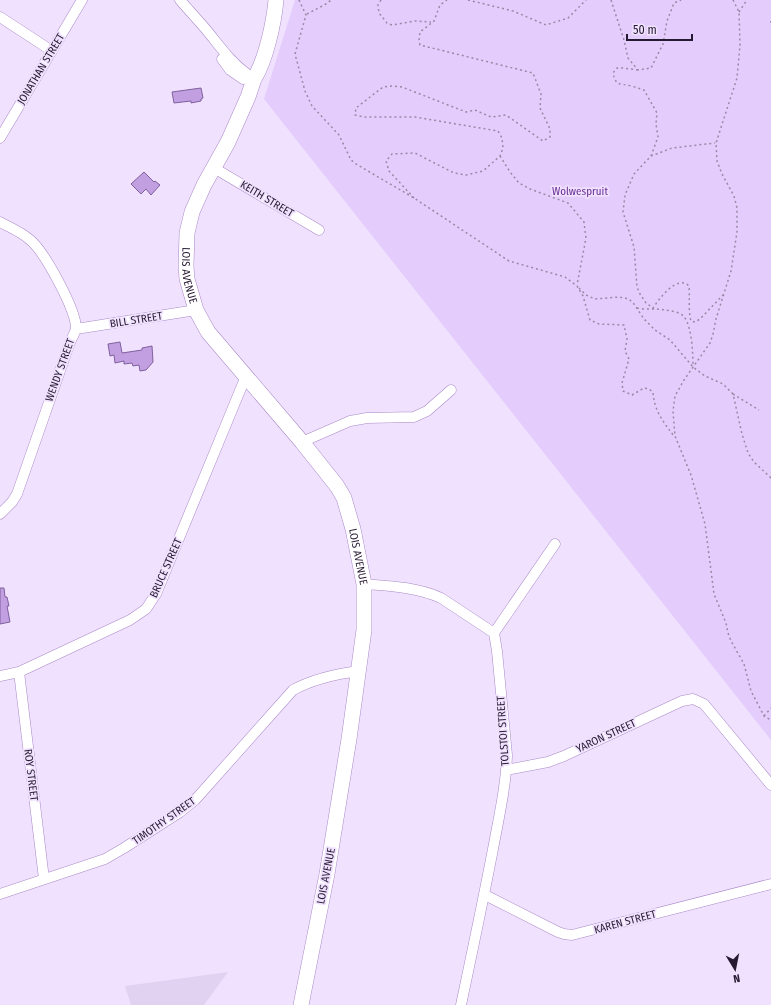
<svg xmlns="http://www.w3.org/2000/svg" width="771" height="1005" font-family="'Fira Sans Condensed',sans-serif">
<rect width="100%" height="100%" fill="#f0e2fe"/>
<path fill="#e1d2f1" d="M228,972L204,1005H131L125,986Z"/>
<path fill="#e4ccfc" d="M295,0H771V740L264,99Z"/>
<path fill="#c19fe1" stroke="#80609d" d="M201,88L203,98L201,99V101L191,103V101L174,103L172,92Z
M144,172L154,182L155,181L160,185L151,195L146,189L141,194L131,184Z
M120,342L122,353L142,350V348L152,346L153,362L146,370L140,371L139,365L133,366L132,363L124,364V361L115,363L114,355L110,356L108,344Z
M0,588H4L5,597H7L9,606H7L10,622L0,624Z"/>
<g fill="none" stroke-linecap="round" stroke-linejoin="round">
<defs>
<path id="street" d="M180,0C188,9 195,17 203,26C218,43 227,59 247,74
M0,17L52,51
M222,59L230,70L243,79
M0,138L82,0
M214,168L319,230
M0,222C9,227 21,232 29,239C44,250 76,310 76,328C75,333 72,338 70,342L17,494L12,502L0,514
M76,329L196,310
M302,442L350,421L367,418L414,417L427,411L451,390
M364,584C389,586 417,587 441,598L494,633
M19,672L44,879
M0,676L19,672L130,620L146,609L156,594L246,376
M506,770L548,762L564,756L682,701L693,699L704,704L771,785
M0,894L105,859L124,848L180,812L195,800L293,690C313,679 336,674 359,671
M485,895L558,932L564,934L572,935L771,884
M461,1005C472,953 483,901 493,849C499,817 506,786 507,755L497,651L494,633L555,544"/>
<g id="secondary">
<path d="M254,79C266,60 274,22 276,0"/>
<path id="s1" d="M253,82L248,97L228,142L204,185L192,212L187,233L186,266L187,279L196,310L208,332L302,442L337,486L344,498L353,529L364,584V630L349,739L327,874L301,1005"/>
</g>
</defs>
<use href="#street" stroke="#aa88c9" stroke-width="11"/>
<use href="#secondary" stroke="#aa88c9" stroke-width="16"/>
<path stroke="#988aa5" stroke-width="1.5" stroke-dasharray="2 3" stroke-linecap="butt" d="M299,0L306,15L295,54L305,91L312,106L339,135L351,160L356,164L414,198L509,261L565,277L577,286L583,296L590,320L599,324L624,325L627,339L625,351L629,359L622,383L623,391L632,395L644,388L649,389L653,392C654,410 663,422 674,436
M381,0L378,5L379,13L387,23L392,25L415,21L431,22
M468,0L513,11L546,25L568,18L586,0
M611,0L624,40L628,58L638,70L651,68L663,44L667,21L674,3L681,0
M733,0L739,12L740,45L737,78L716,143L717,161L722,174L734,196L737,208V232L731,271L716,319L713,334L710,343L684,380L675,396L673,411L675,436L691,475L705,524L714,594L726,623L728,633L731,641L744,664L751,691L764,716L771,720
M739,12L747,0
M307,14L326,4L331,0
M771,21V26
M638,70L623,68H617L613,73C616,87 620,83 631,86C636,87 640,89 644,90L657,113L656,124L658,137L651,156L634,174L625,195L623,212L634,247L637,287L640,294L646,303L653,308C659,299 677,274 689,286C690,298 688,310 691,321L695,322L700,319L724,294
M500,156L510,172L519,183L530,189L568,203L584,222L586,238L577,285
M651,156L672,148L715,143
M414,198L389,171L386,161L392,154L415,153L454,173L466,175L483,171L500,156L503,148L502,138L498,131L415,117H364L355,115L356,108L383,87L392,86L402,87L466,112L475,110L491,117L506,115L543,141L550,137V129L540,108L541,94L533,73L420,45L419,40L420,32L434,21L440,5L447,0
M579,288L586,295L595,299L619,297L629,299L634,304L644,319L655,330L670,340L693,367L705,376L723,384L733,394L742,434L748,453L754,462L771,478
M637,308C646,310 656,308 665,310C672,311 681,312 685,318C692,329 693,354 693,367
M733,394L759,410
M764,716L771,708"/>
<use href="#street" stroke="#fff" stroke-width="10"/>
<use href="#secondary" stroke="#fff" stroke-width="15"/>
</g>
<g text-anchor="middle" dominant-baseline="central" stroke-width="3.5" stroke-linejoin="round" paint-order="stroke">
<g font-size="11" fill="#261932" stroke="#f0e2fe">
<text transform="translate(41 69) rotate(-59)">JONATHAN STREET</text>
<text transform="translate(267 199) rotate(31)">KEITH STREET</text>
<text stroke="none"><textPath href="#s1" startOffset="208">LOIS AVENUE</textPath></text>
<text transform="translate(136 320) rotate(-9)">BILL STREET</text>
<text transform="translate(60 370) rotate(-70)">WENDY STREET</text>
<text stroke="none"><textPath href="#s1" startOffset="544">LOIS AVENUE</textPath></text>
<text transform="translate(166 568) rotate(-66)">BRUCE STREET</text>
<text transform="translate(503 731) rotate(-94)">TOLSTOI STREET</text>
<text transform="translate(606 736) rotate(-25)">YARON STREET</text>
<text transform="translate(31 775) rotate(83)">ROY STREET</text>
<text transform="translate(164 821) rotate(-35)">TIMOTHY STREET</text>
<text transform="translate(326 876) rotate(-79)">LOIS AVENUE</text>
<text transform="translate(625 922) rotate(-15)">KAREN STREET</text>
</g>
<g font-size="11" fill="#6a3094" stroke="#f0e2fe">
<text x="580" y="191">Wolwespruit</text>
</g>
</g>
<g transform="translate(735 969) rotate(170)" stroke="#f0e2fe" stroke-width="3" paint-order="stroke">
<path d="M0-3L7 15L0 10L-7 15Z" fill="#261932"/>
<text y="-6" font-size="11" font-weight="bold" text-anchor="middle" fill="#261932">N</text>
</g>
<path d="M627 34v6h65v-6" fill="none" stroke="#261932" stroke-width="2"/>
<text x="633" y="34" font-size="12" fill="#261932" stroke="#f0e2fe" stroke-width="3" paint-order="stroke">50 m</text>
</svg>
